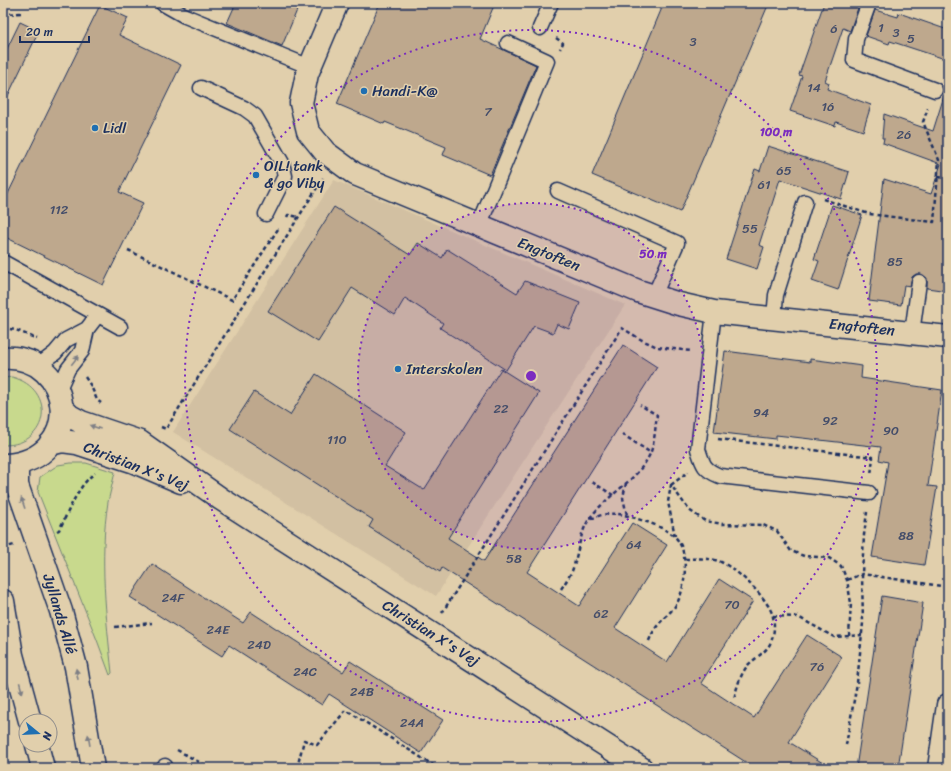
<svg xmlns="http://www.w3.org/2000/svg" width="951" height="771" font-family="Sriracha,sans-serif">
<rect width="100%" height="100%" fill="#e1cfac"/>
<filter id="ink" filterUnits="userSpaceOnUse"><feTurbulence type="fractalNoise" baseFrequency=".025" numOctaves="2"/><feDisplacementMap in="SourceGraphic" scale="8" xChannelSelector="R" yChannelSelector="G"/><feConvolveMatrix kernelMatrix="1 2 1 2 8 2 1 2 1" color-interpolation-filters="sRGB"/></filter>
<g filter="url(#ink)">
<path fill="#d2c0a2" d="M334,180L625,305L436,596L173,432Z"/>
<path fill="#c8d98d" stroke="#728476" d="M12,377C57,389 50,446 3,445V378Z
M71,463H86L115,472C113,482 110,492 108,502C99,559 106,616 112,673L110,675L97,640L38,492L40,477L58,465Z"/>
<path fill="#bea88d" stroke="#1b2f5e" d="M236,3H300L282,46L227,23Z
M380,3H495L480,39L536,65L490,175L443,155L446,147L385,122L384,124L337,104Z
M664,3H769L680,212L592,175Z
M824,3H854L859,5L850,31L843,28L825,81L829,83L827,89L871,105L863,131L836,122L835,126L790,111L802,76L799,75Z
M100,5L128,18L119,35L181,65L119,192L143,203L103,285L3,236V204Z
M875,10L898,17L899,13L948,30V60L890,41L889,44L866,36Z
M20,22L39,31L3,106V57Z
M944,96H948V291L927,288V278L921,274H916L912,277L910,286L904,285L901,305L869,301L884,179L931,194L941,164L883,143L884,138H882L884,114L933,131Z
M768,146L849,172L841,199L780,179L759,245L764,247L757,269L726,259L755,169L760,171Z
M832,205L862,215L838,290L812,281L819,261L814,259Z
M334,207L410,255L418,243L442,258L447,249L517,293L525,281L580,303L569,329L557,324L553,333L534,326L506,370L440,328L443,323L405,298L395,315L352,288L318,342L268,311Z
M623,345L657,367L527,572L579,606L632,523L667,545L615,628L667,662L719,579L753,601L701,683L754,718L807,635L842,657L789,742L831,768H755L442,568L440,572L369,527L373,520L230,429L254,392L290,415L316,374L406,432L385,466L424,490L501,369L539,393L448,538L484,561Z
M725,351L810,362V359L862,366L861,378L942,390L928,486L937,487L924,565L872,557L888,462L879,460L881,447L776,435V439L714,432Z
M152,564L243,623L251,612L343,672L350,661L443,720L421,753L329,694L322,705L229,645L222,656L130,597Z
M882,596L923,603L898,768H856Z"/>
<g fill="none" stroke-linecap="round" stroke-linejoin="round">
<defs>
<path id="service" d="M162,3L185,16L310,67
M869,3L856,39L854,60L935,90
M540,28L551,3
M201,88L244,108L255,116L282,163L285,176L266,214
M558,191L677,243L654,296
M479,226L547,61L508,43
M3,262L120,327
M714,312L698,449C703,465 704,470 720,476L869,493
M774,318L776,295L805,202
M912,333L919,282
M38,366L55,353L66,340L87,329
M58,391L68,369L82,351L87,329L97,316
M164,768L165,766"/>
<path id="minor" d="M337,3L307,74L301,103L308,131L325,152L355,174L638,291L679,304L714,312L948,337
M939,768L948,705"/>
<path id="tertiary" d="M3,358C74,353 87,459 6,465
M62,408L70,416L81,422L140,442L221,499L641,768
M50,444L62,441L77,443L132,461L181,482
M21,463L17,470V485L61,611L76,667L93,768
M3,601L12,655L30,721
M37,745L43,768"/>
</defs>
<use href="#service" stroke="#1b2f5e" stroke-width="17"/>
<use href="#minor" stroke="#1b2f5e" stroke-width="25"/>
<use href="#tertiary" stroke="#1b2f5e" stroke-width="25"/>
<path stroke="#1b2f5e" stroke-width="2.5" stroke-dasharray="4 3" stroke-linecap="butt" d="M3,14L23,13
M556,38L563,43L560,49
M938,177L948,178
M823,199L869,214L934,222L939,160L923,122L928,108
M287,217L288,215L299,217
M128,250L232,300L278,229
M3,328L16,330L37,339
M85,377L91,386L97,400L101,403
M161,427L166,429L323,178
M622,434L651,453
M718,439L873,457L871,475
M592,482L613,495
M626,483L623,498L627,515
M671,485L688,472
M591,519C612,509 626,515 647,522C654,524 669,531 674,536C690,550 686,587 677,603C673,611 664,617 659,624C654,629 651,636 648,643
M57,531L59,530C69,511 78,485 95,473
M675,536L668,502L671,485L689,510L705,521L723,524L763,525L777,531L791,551L804,556L829,558L841,566L847,580L851,603L849,636
M3,548L14,545
M685,559C697,559 709,557 721,562C737,569 770,600 773,617C775,626 774,636 770,644C766,652 755,658 748,665C740,675 737,687 734,699
M847,580L862,574L948,587
M561,589C565,583 569,577 572,571C578,555 579,536 588,521C605,495 637,482 650,454C655,442 655,428 657,415L640,405
M442,613L622,328L642,340L657,347L691,351
M773,616L798,617L834,637L862,635
M115,627L152,623
M846,745L857,683L863,623L862,574L864,535L867,512
M177,750L210,768
M297,768L304,740L317,745L346,710L433,765L431,768"/>
<use href="#service" stroke="#e1cfac" stroke-width="14"/>
<use href="#minor" stroke="#e1cfac" stroke-width="22"/>
<use href="#tertiary" stroke="#e1cfac" stroke-width="22"/>
</g>
<defs><path id="oneway-solid" d="M-6-.8H1V-3.2L6.5 0L1 3.2V.8H-6Z"/></defs>
<g fill="#7e7f85">
<use href="#oneway-solid" transform="translate(75 360) rotate(-52)"/>
<use href="#oneway-solid" transform="translate(95 427) rotate(-161)"/>
<use href="#oneway-solid" transform="translate(23 503) rotate(-109)"/>
<use href="#oneway-solid" transform="translate(77 674) rotate(-100)"/>
<use href="#oneway-solid" transform="translate(21 688) rotate(75)"/>
<use href="#oneway-solid" transform="translate(89 740) rotate(-99)"/>
</g>
</g>
<circle cx="531" cy="376" r="173" fill="#7b2cbf" fill-opacity=".12"/>
<g fill="none" stroke="#7b2cbf" stroke-width="2" stroke-dasharray="2 4">
<circle cx="531" cy="376" r="173"/>
<circle cx="531" cy="376" r="346"/>
</g>
<g fill="#1f6fb2" stroke="#e1cfac" stroke-width="1.5">
<circle cx="364" cy="91" r="4"/>
<circle cx="95" cy="128" r="4"/>
<circle cx="256" cy="175" r="4"/>
<circle cx="398" cy="369" r="4"/>
</g>
<g text-anchor="middle" dominant-baseline="central" stroke-width="3" stroke-linejoin="round" paint-order="stroke">
<g font-size="13" fill="#444d6a">
<text x="881" y="27">1</text>
<text x="834" y="28">6</text>
<text x="896" y="32">3</text>
<text x="911" y="38">5</text>
<text x="693" y="41">3</text>
<text x="814" y="87">14</text>
<text x="828" y="106">16</text>
<text x="488" y="111">7</text>
<text x="904" y="134">26</text>
<text x="784" y="170">65</text>
<text x="764" y="184">61</text>
<text x="59" y="209">112</text>
<text x="750" y="228">55</text>
<text x="895" y="261">85</text>
<text x="501" y="408">22</text>
<text x="761" y="412">94</text>
<text x="830" y="420">92</text>
<text x="891" y="430">90</text>
<text x="337" y="439">110</text>
<text x="906" y="535">88</text>
<text x="634" y="544">64</text>
<text x="514" y="558">58</text>
<text x="173" y="597">24F</text>
<text x="732" y="604">70</text>
<text x="601" y="613">62</text>
<text x="218" y="629">24E</text>
<text x="259" y="644">24D</text>
<text x="817" y="666">76</text>
<text x="305" y="671">24C</text>
<text x="362" y="691">24B</text>
<text x="412" y="722">24A</text>
</g>
<g font-size="15" fill="#1b2f5e" stroke="#e1cfac" text-anchor="start">
<text x="372" y="91">Handi-K@</text>
<text x="103" y="128">Lidl</text>
<text x="264" y="166">OIL! tank<tspan x="264" dy="17">&amp; go Viby</tspan></text>
<text x="406" y="369">Interskolen</text>
</g>
<g font-size="15" fill="#1b2f5e" stroke="#e1cfac">
<text transform="translate(549 254) rotate(22)">Engtoften</text>
<text transform="translate(862 327) rotate(6)">Engtoften</text>
<text transform="translate(136 466) rotate(21)">Christian X's Vej</text>
<text transform="translate(60 614) rotate(73)">Jyllands Allé</text>
<text transform="translate(431 633) rotate(32)">Christian X's Vej</text>
</g>
</g>
<circle cx="531" cy="376" r="6" fill="#7b2cbf" stroke="#e1cfac" stroke-width="2"/>
<g font-size="12" text-anchor="middle" font-weight="bold" fill="#7b2cbf" stroke="#e1cfac" stroke-width="3" stroke-linejoin="round" paint-order="stroke">
<text x="776" y="136">100 m</text>
<text x="653" y="258">50 m</text>
</g>
<rect width="951" height="771" fill="none" stroke="#e1cfac" stroke-width="16"/>
<rect x="8" y="8" width="935" height="755" fill="none" stroke="#1b2f5e" stroke-width="1.5" filter="url(#ink)"/>
<g transform="translate(38 733) rotate(108)"><circle r="19" fill="#e1cfac" stroke="#928f8d"/>
<path d="M0-3L7 15L0 10L-7 15Z" fill="#1f6fb2"/>
<text y="-6" font-size="11" font-weight="bold" text-anchor="middle" fill="#1b2f5e">N</text>
</g>
<path d="M20 36v6h69v-6" fill="none" stroke="#1b2f5e" stroke-width="2"/>
<text x="26" y="36" font-size="12" fill="#1b2f5e" stroke="#e1cfac" stroke-width="3" paint-order="stroke">20 m</text>
</svg>
